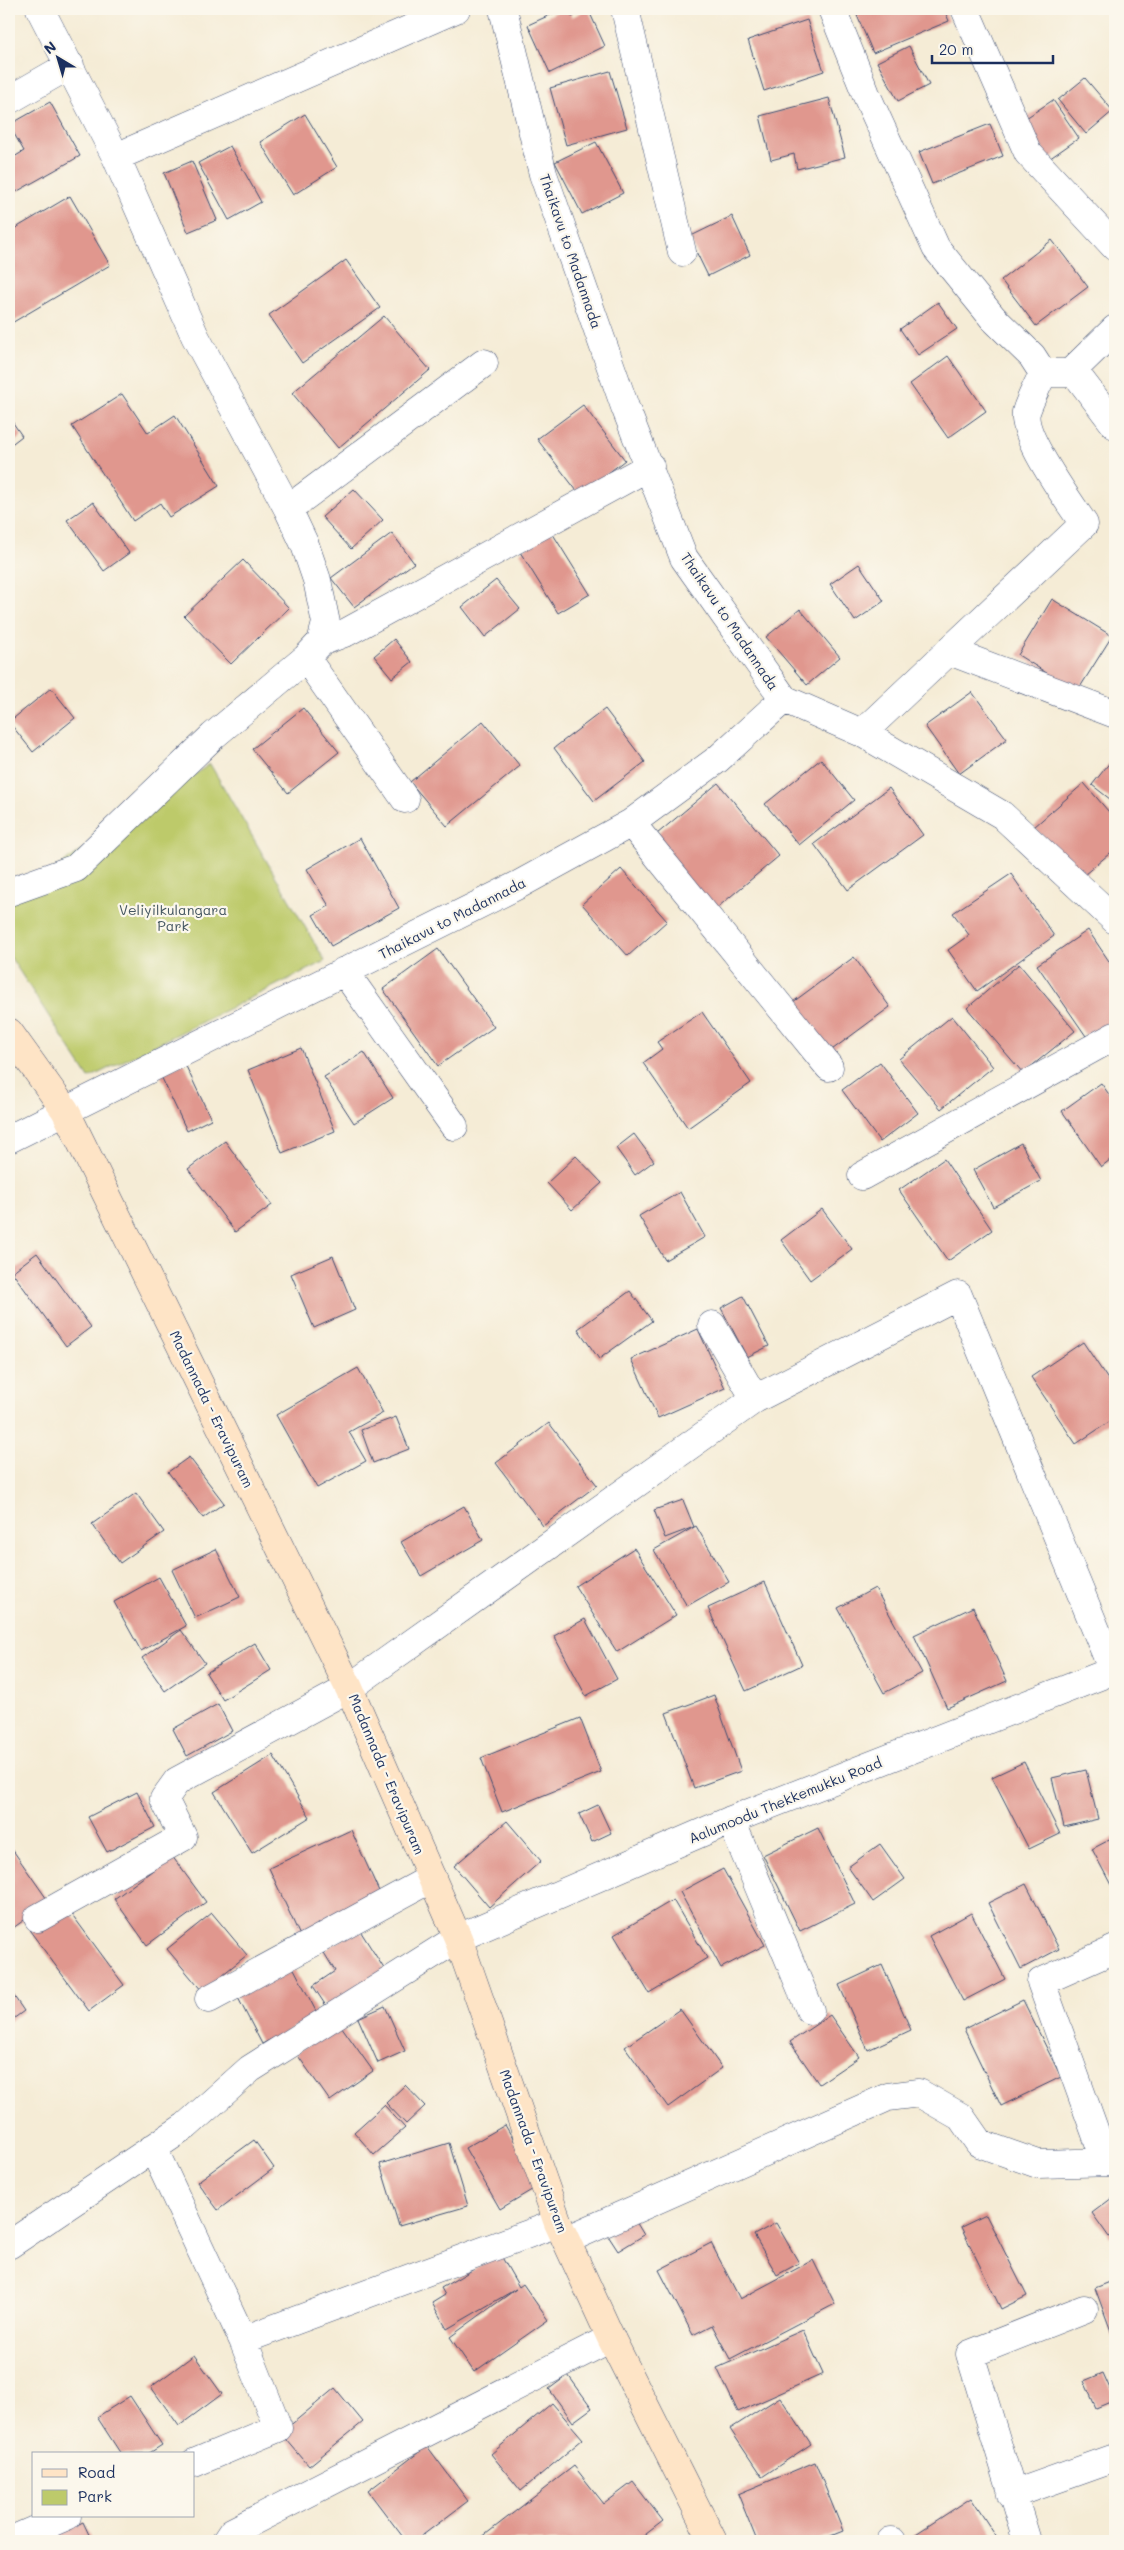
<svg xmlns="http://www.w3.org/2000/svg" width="1124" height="2550" font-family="Mali,sans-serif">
<rect width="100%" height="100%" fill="#fbf7ec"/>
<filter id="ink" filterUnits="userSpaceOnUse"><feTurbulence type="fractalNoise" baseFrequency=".02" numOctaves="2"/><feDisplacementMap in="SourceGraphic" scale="10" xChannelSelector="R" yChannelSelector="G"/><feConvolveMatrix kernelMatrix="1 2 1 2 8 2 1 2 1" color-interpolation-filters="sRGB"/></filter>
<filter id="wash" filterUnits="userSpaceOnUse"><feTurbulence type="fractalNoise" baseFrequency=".0096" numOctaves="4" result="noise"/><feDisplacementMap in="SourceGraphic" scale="20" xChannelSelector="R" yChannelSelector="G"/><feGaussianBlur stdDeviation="1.12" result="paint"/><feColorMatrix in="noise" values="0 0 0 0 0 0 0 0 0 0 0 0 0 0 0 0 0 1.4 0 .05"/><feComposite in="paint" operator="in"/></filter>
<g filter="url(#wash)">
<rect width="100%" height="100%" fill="#f5ecd6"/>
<path fill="#bdca6b" stroke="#6c7c64" d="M210,764L325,961L89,1078L9,955V899Z"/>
<g id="blocks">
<path fill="#e0978e" d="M563,9H568L572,17L588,9L605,46L550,73L528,25Z
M866,9H944L949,21L873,53L856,13Z
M807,20L824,71L764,91L748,40Z
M909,46L929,85L898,101L877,62Z
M610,71L627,128L566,145L550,88Z
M1085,78L1113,111L1086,134L1058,100Z
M829,98L845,157L797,169L794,154L771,160L760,116Z
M1053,100L1079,138L1049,159L1023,120Z
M50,102L80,156L16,192L9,178V160L24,151L9,125Z
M305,114L337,167L293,195L260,142Z
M990,124L1003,156L932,184L919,152Z
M596,142L623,193L582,214L555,162Z
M230,146L261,202L229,220L198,163Z
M192,161L217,220L188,232L164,173Z
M70,196L110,265L10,324L9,232Z
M732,216L750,255L708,276L689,237Z
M1052,240L1088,287L1036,326L1001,280Z
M346,260L380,308L302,363L269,315Z
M938,302L957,329L918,355L900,329Z
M384,316L430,370L338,448L292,393Z
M948,356L986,411L948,438L910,384Z
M122,394L148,433L175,415L219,486L169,517L160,503L133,521L72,426Z
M583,405L625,460L580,495L537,439Z
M9,417L22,436L9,446Z
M354,489L383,520L351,549L322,517Z
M93,502L129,553L104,571L67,520Z
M551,531L590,594L558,613L520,552Z
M392,533L414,563L354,607L331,578Z
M243,560L289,608L231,664L184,616Z
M859,564L884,601L855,621L830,584Z
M496,580L520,609L485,637L462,607Z
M1052,599L1112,636L1077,692L1018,655Z
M800,609L840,657L807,685L766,637Z
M394,639L412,662L392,678L374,656Z
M51,688L75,718L33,752L9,722Z
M972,692L1007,739L959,774L925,726Z
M303,708L339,752L288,793L252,749Z
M605,709L645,762L594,801L554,748Z
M483,721L520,766L447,826L410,782Z
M1115,756V803L1092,785Z
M821,759L854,800L799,845L765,804Z
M718,783L779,856L712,912L651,839Z
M1084,783L1115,819V849L1078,880L1034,827Z
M889,788L923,835L848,890L814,844Z
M360,838L399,908L331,946L313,915L329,906L307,869Z
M621,869L667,921L628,956L582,904Z
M1011,874L1054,936L977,991L948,950L969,935L953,913Z
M1088,930L1115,970V1021L1088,1039L1037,965Z
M438,949L494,1027L438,1066L383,989Z
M854,957L890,1007L825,1055L789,1005Z
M1019,964L1075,1031L1023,1073L967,1008Z
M702,1012L751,1083L688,1128L643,1063L662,1049L657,1042Z
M952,1016L993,1067L941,1109L899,1059Z
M301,1048L335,1131L282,1153L248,1070Z
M364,1052L393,1098L354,1123L324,1077Z
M184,1062L211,1119L187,1131L160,1074Z
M880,1062L918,1113L880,1142L842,1090Z
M1101,1083L1115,1103V1156L1101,1167L1062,1111Z
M634,1134L654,1161L635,1175L616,1148Z
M225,1141L272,1205L235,1232L188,1169Z
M1021,1143L1041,1181L993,1207L973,1170Z
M576,1156L602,1183L572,1210L547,1183Z
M944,1159L992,1230L948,1261L899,1190Z
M680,1192L705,1237L665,1260L639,1216Z
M822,1209L852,1249L810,1280L781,1240Z
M37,1253L91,1327L66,1346L12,1272Z
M333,1256L355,1310L314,1328L291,1274Z
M630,1291L652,1321L599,1359L578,1329Z
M743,1296L769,1346L747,1357L721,1308Z
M698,1329L725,1388L658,1418L631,1359Z
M1083,1342L1115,1390V1418L1076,1444L1031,1377Z
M358,1368L383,1413L349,1432L366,1461L317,1488L276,1415Z
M396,1417L409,1449L373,1463L361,1430Z
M549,1423L597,1485L543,1526L496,1463Z
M189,1457L224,1503L203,1518L168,1472Z
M136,1493L164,1532L120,1563L92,1524Z
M683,1500L694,1527L665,1538L654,1510Z
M464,1506L483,1540L421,1576L401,1542Z
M696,1526L729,1582L687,1606L654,1550Z
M634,1548L676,1615L617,1652L575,1586Z
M216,1549L240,1597L195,1618L172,1570Z
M159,1577L186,1626L141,1651L114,1602Z
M765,1582L802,1665L746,1691L708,1608Z
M875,1588L922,1673L884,1693L838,1608Z
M973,1607L1007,1681L947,1708L914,1635Z
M585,1619L617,1679L586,1696L554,1636Z
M181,1630L205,1663L165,1691L142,1658Z
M255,1643L271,1670L223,1700L206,1673Z
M714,1695L741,1771L694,1788L666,1713Z
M218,1704L232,1731L187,1756L173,1729Z
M580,1718L601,1772L502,1812L481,1758Z
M273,1755L310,1817L252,1853L214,1792Z
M1024,1762L1060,1834L1029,1849L992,1777Z
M1086,1770L1098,1819L1064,1827L1052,1778Z
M137,1792L155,1827L107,1852L88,1817Z
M598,1805L611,1833L592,1842L579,1814Z
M507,1821L541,1861L489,1907L454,1866Z
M818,1828L855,1904L800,1931L763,1855Z
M351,1830L383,1900L301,1938L269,1868Z
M1115,1837V1882L1111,1885L1092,1849Z
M880,1844L905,1879L873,1902L848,1867Z
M12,1849L49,1902L9,1931V1851Z
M172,1856L206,1902L147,1945L114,1899Z
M723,1869L765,1945L721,1968L680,1892Z
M1026,1884L1059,1949L1021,1969L988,1903Z
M673,1900L707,1958L649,1993L614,1935Z
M65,1905L124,1985L89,2011L30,1931Z
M212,1913L247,1955L202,1991L167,1949Z
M971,1913L1005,1979L963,2001L929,1936Z
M359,1929L388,1975L330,2012L313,1986L335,1971L323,1951Z
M290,1961L318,2015L262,2044L234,1990Z
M882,1965L911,2030L868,2050L839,1985Z
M9,1989L24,2011L9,2022Z
M1023,2000L1061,2077L1001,2106L964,2029Z
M385,2006L405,2051L378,2063L358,2018Z
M680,2009L722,2068L668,2107L625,2047Z
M830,2015L859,2057L819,2084L790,2042Z
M339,2023L373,2071L330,2101L296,2053Z
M405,2085L425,2106L406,2124L386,2103Z
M384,2105L405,2128L374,2155L354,2132Z
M505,2125L540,2185L500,2209L465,2148Z
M254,2140L274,2168L218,2210L197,2182Z
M449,2143L468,2206L399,2226L380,2164Z
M1112,2198L1115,2203V2233L1109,2237L1092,2213Z
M632,2215L644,2235L618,2251L605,2231Z
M986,2215L1027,2296L1001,2309L961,2227Z
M776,2223L799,2263L777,2275L754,2235Z
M711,2243L740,2299L813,2260L835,2304L730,2359L712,2325L693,2335L659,2270Z
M500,2254L519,2287L523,2284L548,2320L474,2372L450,2337L516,2289L447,2329L432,2303L445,2295L441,2288Z
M1115,2280V2342L1095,2288Z
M803,2330L823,2374L738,2412L717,2368Z
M194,2355L222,2394L179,2426L151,2387Z
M1103,2373L1115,2400L1096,2408L1084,2381Z
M568,2375L592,2408L573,2422L549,2389Z
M335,2388L363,2422L309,2466L281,2433Z
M130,2396L162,2445L148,2454H121L97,2417Z
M780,2397L811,2444L762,2477L730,2429Z
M552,2403L583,2439L521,2491L491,2454Z
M427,2446L468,2501L415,2541H406L368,2491Z
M815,2462L843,2531L818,2541H757L738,2494Z
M574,2466L604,2504L633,2482L663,2521L637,2541H477Z
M971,2498L999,2541H905Z
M83,2522L92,2541H45Z"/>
</g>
</g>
<g filter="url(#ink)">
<use href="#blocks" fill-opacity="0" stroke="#3c4b70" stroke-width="1"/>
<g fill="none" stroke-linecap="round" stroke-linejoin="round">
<defs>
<path id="street" d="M40,9L116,157L456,9
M625,9L682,252
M832,9L866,94L936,248L993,318L1032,356L1043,373H1066L1073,370L1115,329
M965,9L1028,153L1115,247
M9,100L70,65
M1073,370L1115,425
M288,509L484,363
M321,642L347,632L650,466
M949,651L1084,524C1070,503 1021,436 1026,412C1030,399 1038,385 1043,373
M306,658L405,799
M784,699L862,733L949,651L1115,714
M862,733L1002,815L1115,920
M631,823L829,1067
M9,892L76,868L213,736L306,658L321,642L326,623L317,580L305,545L288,509L195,336L116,157
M344,971L454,1126
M9,1139L520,884L631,823L718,759L784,699L684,558L625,407L543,174L503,9
M862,1176L1115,1036
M712,1325L755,1399
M731,1820L810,2010
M38,1918L183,1837L164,1799L177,1781L349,1688L755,1399L958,1295L1113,1671
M209,1999L432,1878
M153,2148L243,2340L278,2428L194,2463
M1106,2162L1041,1982L1115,1949
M566,2240L888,2097L919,2093L961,2117L979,2143L1038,2164L1115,2162
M9,2245L186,2126L250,2069L458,1938L731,1820L1115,1670
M243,2340L558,2223
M1011,2495L1115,2458
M9,2541L67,2516
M226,2541L232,2532L611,2338
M891,2541H892
M1027,2541L970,2354L1084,2309"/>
<path id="secondary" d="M9,1032L65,1110L349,1688L458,1938L558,2223L611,2338L713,2541"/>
</defs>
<use href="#street" stroke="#3c4b70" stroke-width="29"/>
<use href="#secondary" stroke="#3c4b70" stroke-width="29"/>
<use href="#street" stroke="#fff" stroke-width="28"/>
<use href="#secondary" stroke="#fee4c6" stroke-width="28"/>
</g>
</g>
<g text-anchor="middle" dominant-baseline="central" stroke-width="4.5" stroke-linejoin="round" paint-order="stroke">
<g font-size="14" fill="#1b2f5e" stroke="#fbf7ec">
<text transform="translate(571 251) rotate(71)">Thaikavu to Madannada</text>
<text transform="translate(730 621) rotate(56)">Thaikavu to Madannada</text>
<text transform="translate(452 918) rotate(-27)">Thaikavu to Madannada</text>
<text transform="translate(212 1409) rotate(64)">Madannada - Eravipuram</text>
<text transform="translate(387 1774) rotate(67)">Madannada - Eravipuram</text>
<text transform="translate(785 1800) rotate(-22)">Aalumoodu Thekkemukku Road</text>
<text transform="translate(534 2151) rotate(70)">Madannada - Eravipuram</text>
</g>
<g font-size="14" fill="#445661" stroke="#fbf7ec">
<text x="173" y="909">Veliyilkulangara<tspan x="173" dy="16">Park</tspan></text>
</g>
</g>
<rect width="1124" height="2550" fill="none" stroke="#fbf7ec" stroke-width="30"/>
<rect x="32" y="2452" width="162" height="65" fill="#fbf7ec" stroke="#a1a7b3"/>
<rect x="42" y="2469" width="25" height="8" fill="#fee4c6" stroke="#a1a7b3"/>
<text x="78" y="2478" font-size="15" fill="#1b2f5e">Road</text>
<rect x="42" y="2490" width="25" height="15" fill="#bdca6b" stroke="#a1a7b3"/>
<text x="78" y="2502" font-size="15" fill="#1b2f5e">Park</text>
<g transform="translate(58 58) rotate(322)" stroke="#fbf7ec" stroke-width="4" paint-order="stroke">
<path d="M0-4L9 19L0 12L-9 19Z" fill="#1b2f5e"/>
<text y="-8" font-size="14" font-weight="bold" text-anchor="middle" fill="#1b2f5e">N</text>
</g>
<path d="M932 55v8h121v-8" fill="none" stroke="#1b2f5e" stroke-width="2.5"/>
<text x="939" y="55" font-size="15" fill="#1b2f5e" stroke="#fbf7ec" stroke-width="4" paint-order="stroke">20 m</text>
</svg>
